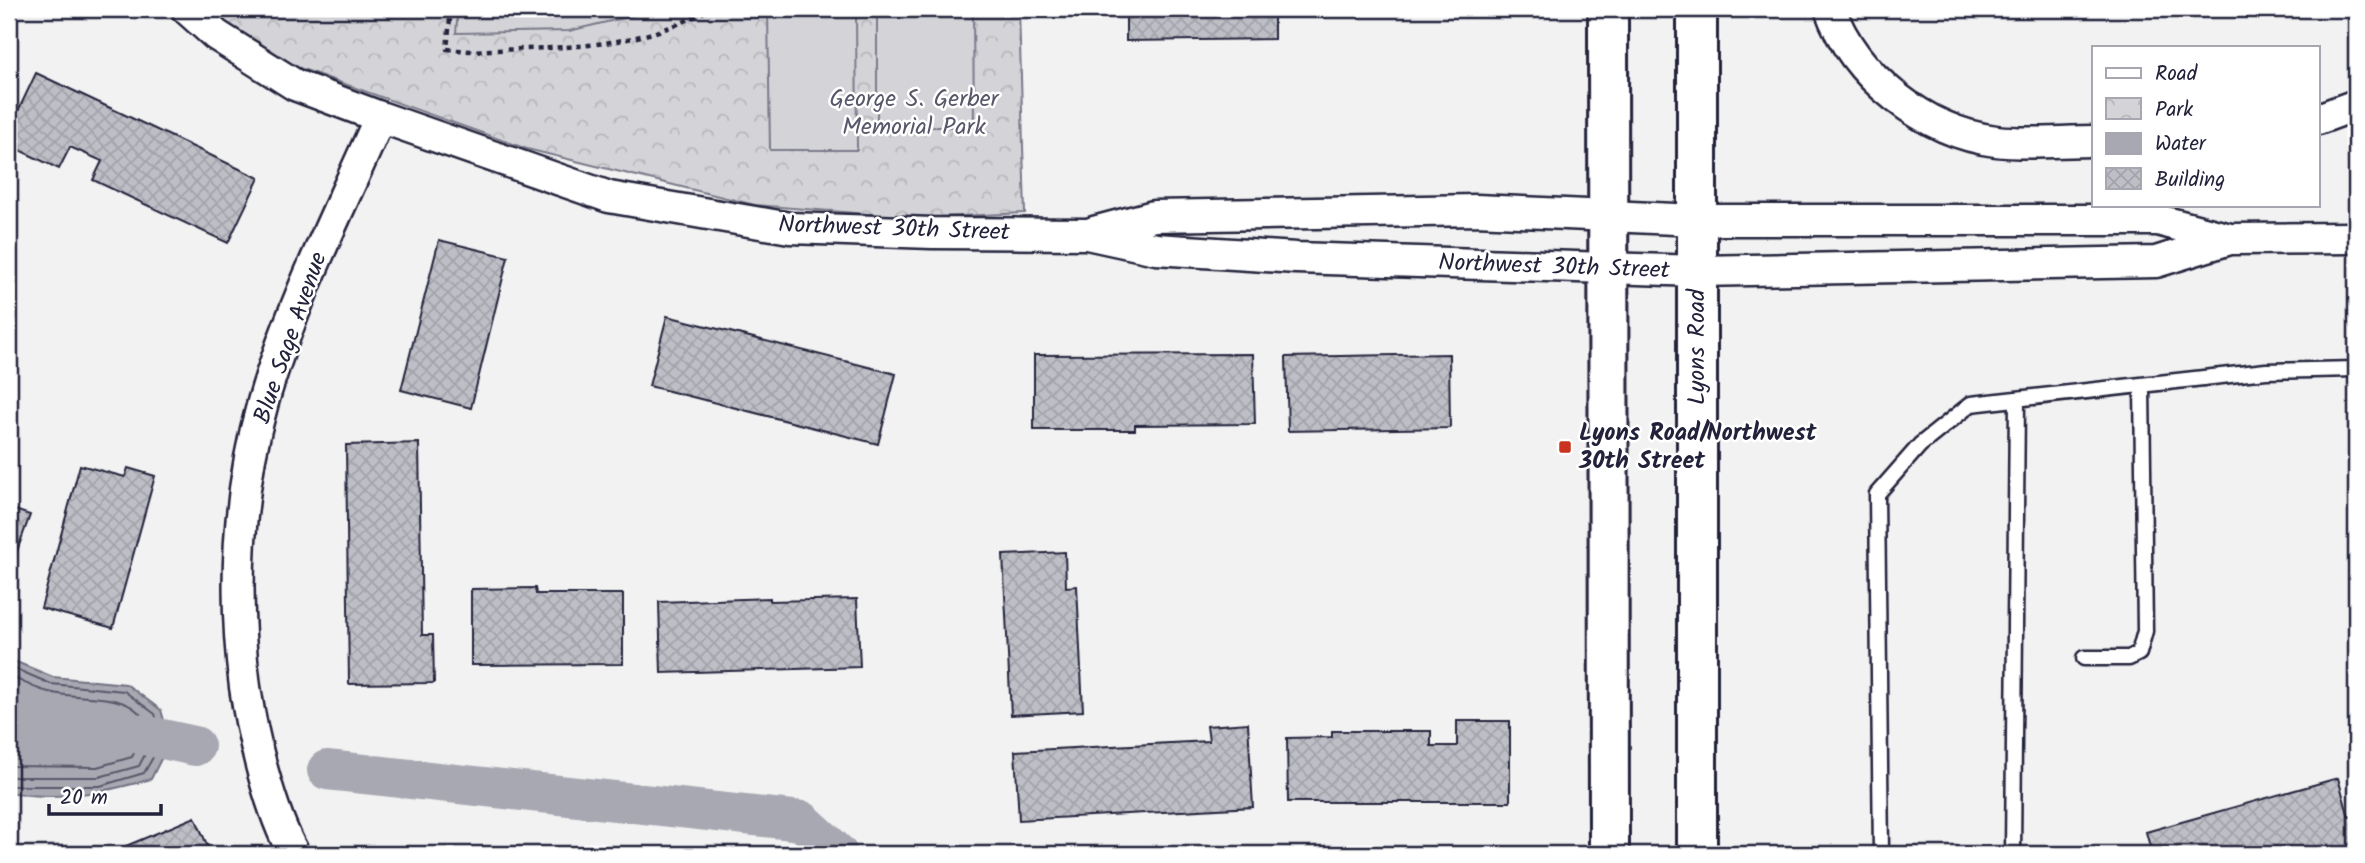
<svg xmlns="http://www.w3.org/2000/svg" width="2365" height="863" font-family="Kalam,sans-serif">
<defs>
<pattern id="park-crowns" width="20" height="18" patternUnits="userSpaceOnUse" patternTransform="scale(1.75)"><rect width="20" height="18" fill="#d3d3d8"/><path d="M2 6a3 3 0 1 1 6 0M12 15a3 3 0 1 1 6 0" fill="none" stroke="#b5b5ba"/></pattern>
<pattern id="building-cross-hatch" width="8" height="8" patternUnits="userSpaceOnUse" patternTransform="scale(1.75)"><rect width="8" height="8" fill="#bebec6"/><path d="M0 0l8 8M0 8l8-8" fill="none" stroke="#a3a3ab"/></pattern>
</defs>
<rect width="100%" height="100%" fill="#f2f2f3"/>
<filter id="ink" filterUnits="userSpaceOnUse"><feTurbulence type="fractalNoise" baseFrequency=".0143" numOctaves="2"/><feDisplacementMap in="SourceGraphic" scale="14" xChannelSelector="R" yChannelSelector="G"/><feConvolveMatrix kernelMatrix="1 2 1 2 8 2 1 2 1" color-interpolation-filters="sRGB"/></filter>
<g filter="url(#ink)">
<path fill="url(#park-crowns)" stroke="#7a7a8a" stroke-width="2" d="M202,9H1019L1025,213L918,218L755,205L527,149L227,42Z"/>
<path fill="#d3d3d8" stroke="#7a7a8a" stroke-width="2" d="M458,9H661L569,31L456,33Z
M768,9H856L857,150H770Z
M877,9H973L974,127H877Z"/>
<path fill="#a8a8b2" stroke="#727282" stroke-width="2" d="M9,659L53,677L126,684L161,710L170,741L151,779C106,792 56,802 9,792Z"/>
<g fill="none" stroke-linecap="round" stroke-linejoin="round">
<path stroke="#58586b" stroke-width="2" d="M9,666L51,684L124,691L155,714L163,740L144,773L100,786H9
M9,676C22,681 35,689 49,692C90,703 139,685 153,739L139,766L99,777H9
M9,687C22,693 36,701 50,703C81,708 132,700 142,738L132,757L97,767L9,766"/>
<path stroke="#a8a8b2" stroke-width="40" d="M9,706L195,746
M327,770L802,821L838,854"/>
</g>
<path fill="url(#building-cross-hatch)" stroke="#22223b" stroke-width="2" d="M1126,9H1274V39L1126,41Z
M36,73L259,178L228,243L93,180L102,161L70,147L59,169L9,145V130Z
M439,240L508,257L471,408L401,390Z
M667,316L896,374L878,444L649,386Z
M1253,354L1255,424L1135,425V430H1034V355Z
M1449,354L1450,428L1288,431L1286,357Z
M419,443L422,635H433L434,683L349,684L346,445Z
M80,465L125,477L128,468L155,476L113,628L41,608Z
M9,508L30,515L9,573Z
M1065,552L1066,587L1077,586L1083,711L1011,715L1003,555Z
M535,588L536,594H623V664L471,665V589Z
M770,598V601L857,599L860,667L661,673L659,602Z
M1457,721H1510V802H1288L1287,738L1332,737V731H1431V746H1457Z
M1248,723L1253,807L1019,820L1015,751L1209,741L1207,726Z
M2338,778L2349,817L2356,815V854H2152L2146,832Z
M195,817L211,854H107Z"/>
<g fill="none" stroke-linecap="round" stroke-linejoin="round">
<defs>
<path id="lane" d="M2084,658H2129L2139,653L2145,631L2142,386
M1881,854L1877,494L1920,445L1971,404L2266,371L2356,369
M2013,854L2017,400"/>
<path id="street" d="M187,9L216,35L295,85L380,117L609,197L790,228L932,233L1087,234L1156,249L1296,258L1698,271L2156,262L2230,239
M1830,9C1854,76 1925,132 1996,141C2027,145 2062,141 2094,141
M2318,119L2356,105
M1094,232L1154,216L1476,210L1697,220H2158L2230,239L2356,238
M294,854C270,811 252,736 245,687C233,594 237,494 263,402C291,304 339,211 380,117"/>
<path id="primary" d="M1608,9L1609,854
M1697,9V854"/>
</defs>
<use href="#lane" stroke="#22223b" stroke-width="19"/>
<use href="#street" stroke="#22223b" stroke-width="35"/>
<use href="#primary" stroke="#22223b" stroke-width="44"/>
<path stroke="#22223b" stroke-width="4.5" stroke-dasharray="5 5" stroke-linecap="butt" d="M451,9L447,49L469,51C552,47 634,52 709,9"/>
<use href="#lane" stroke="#fff" stroke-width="14"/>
<use href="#street" stroke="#fff" stroke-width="30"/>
<use href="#primary" stroke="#fff" stroke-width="38"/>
</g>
</g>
<rect fill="#c8321e" stroke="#fff" stroke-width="2.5" x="1558" y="440" width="14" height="14" rx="3.5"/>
<g text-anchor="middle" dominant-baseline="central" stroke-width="5" stroke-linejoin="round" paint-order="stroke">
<g font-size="24" fill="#57576a" stroke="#fff">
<text x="914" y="99">George S. Gerber<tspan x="914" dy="28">Memorial Park</tspan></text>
</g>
<g font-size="24" fill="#22223b" stroke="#fff">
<text transform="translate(894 229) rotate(2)">Northwest 30th Street</text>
<text transform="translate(1554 267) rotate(2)">Northwest 30th Street</text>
<text transform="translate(291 338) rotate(-71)">Blue Sage Avenue</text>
<text transform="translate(1697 347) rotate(-90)">Lyons Road</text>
</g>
<g font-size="24" font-weight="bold" fill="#22223b" stroke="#fff" text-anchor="start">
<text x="1579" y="433">Lyons Road/Northwest<tspan x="1579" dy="28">30th Street</tspan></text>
</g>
</g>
<rect width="2365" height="863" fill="none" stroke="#fff" stroke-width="35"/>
<rect x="18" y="18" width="2330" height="828" fill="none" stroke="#22223b" stroke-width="2.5" filter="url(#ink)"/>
<rect x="2092" y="46" width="228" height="161" fill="#ffffff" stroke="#a7a7b1" stroke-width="2"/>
<rect x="2106" y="68" width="35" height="10" fill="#ffffff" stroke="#a7a7b1" stroke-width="2"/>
<text x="2155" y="80" font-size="21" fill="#22223b">Road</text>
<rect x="2106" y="98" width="35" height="21" fill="url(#park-crowns)" stroke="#a7a7b1" stroke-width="2"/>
<text x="2155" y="116" font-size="21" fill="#22223b">Park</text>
<rect x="2106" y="133" width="35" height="21" fill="#a8a8b2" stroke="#a7a7b1" stroke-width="2"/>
<text x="2155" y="150" font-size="21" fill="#22223b">Water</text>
<rect x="2106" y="168" width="35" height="21" fill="url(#building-cross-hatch)" stroke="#a7a7b1" stroke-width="2"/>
<text x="2155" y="186" font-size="21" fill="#22223b">Building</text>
<path d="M49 804v10h112v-10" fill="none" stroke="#22223b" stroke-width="3.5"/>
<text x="60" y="804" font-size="21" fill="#22223b" stroke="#ffffff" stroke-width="5" paint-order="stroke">20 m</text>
</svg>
